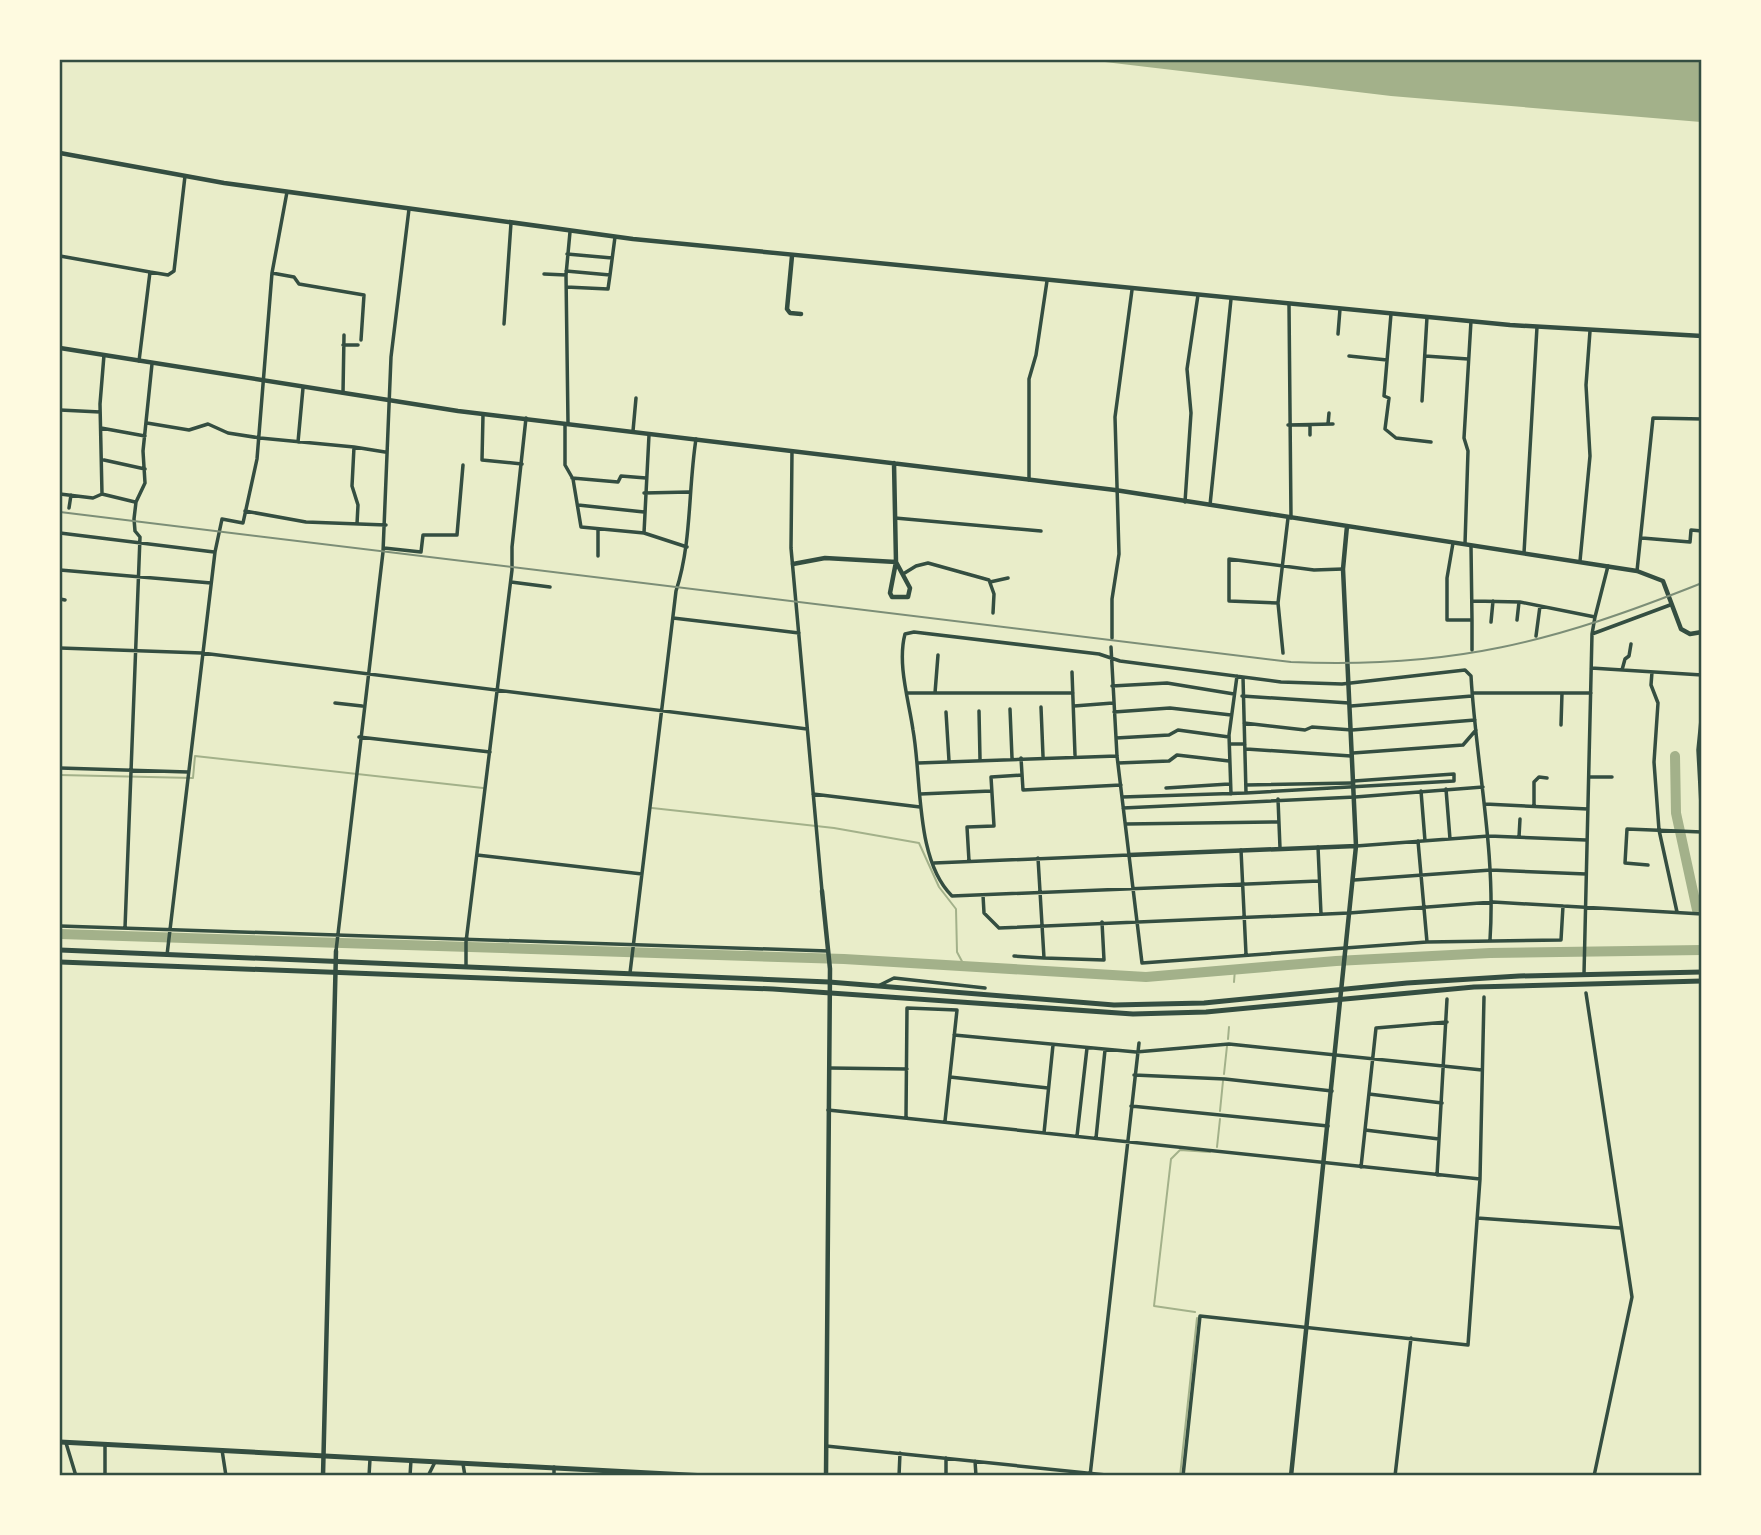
<svg xmlns="http://www.w3.org/2000/svg" width="1761" height="1535" font-family="'Titillium Web',sans-serif">
<rect width="100%" height="100%" fill="#e9edc9"/>
<path fill="#a3b18a" d="M1088,60H1701V122L1391,96Z"/>
<g fill="none" stroke-linecap="round" stroke-linejoin="round">
<path stroke="#a3b18a" stroke-width="2" d="M60,775L193,778L195,756L483,788
M652,808L834,828L919,843L939,887L956,909L957,952L965,967
M1234,982L1235,969
M1228,1039L1229,1027
M1224,1074L1227,1046
M1220,1111L1223,1081
M1217,1147L1220,1119
M1195,1312L1154,1306L1171,1159L1180,1150L1210,1152
M1180,1476L1197,1318"/>
<path stroke="#a3b18a" stroke-width="10" d="M1675,756L1676,813L1697,910
M60,934L844,959L1146,977L1336,961L1490,953L1702,950"/>
<path stroke="#344e41" stroke-width="3.5" d="M567,254L612,258
M60,256L150,272
M566,271L610,275L615,237
M272,273L294,277L299,284L364,295L361,340
M544,274L566,275
M566,287L608,289L610,275
M1289,304L1291,518
M1391,314L1384,396L1389,398L1385,429L1396,438L1431,442
M504,324L511,223
M1338,334L1340,309
M343,345H358
M104,355L100,404L102,494L135,502
M1349,356L1387,360
M1425,356L1468,359
M139,361L150,272L168,275L174,271L185,176
M343,393L344,335
M1422,401L1427,317
M60,410L100,412
M483,415L482,460L522,464
M147,423L189,430L208,424L228,433L260,438L354,447
M568,423L566,275L570,232
M1328,424L1329,413
M565,425V465L573,479L581,527L644,533
M1288,425L1333,424
M1310,425V435
M101,428L145,436
M633,431L636,398
M649,435L644,533L687,547
M298,442L303,388
M792,451L791,548L822,891
M104,460L145,469
M572,478L618,482L621,476L646,478
M1029,480V379L1036,355L1047,281
M644,493L689,492
M60,494L93,498L102,494
M1185,502L1191,413L1187,369L1198,295
M578,505L644,512
M1210,505L1231,299
M69,508L71,495
M245,511L306,522L386,525
M895,518L1041,531
M357,524L358,505L352,486L354,447L385,452
M598,530V556
M60,533L214,552
M1642,538L1690,542L1691,530L1702,531
M1453,543L1447,578V620H1472V650
M1465,544L1468,451L1464,438L1471,321
M1471,546L1472,620
M384,548L421,552L423,535H457L463,465
M1524,553L1537,327
M1580,561L1590,456L1586,385L1590,331
M60,570L211,583
M1637,571L1653,418L1702,419
M903,574L916,566L928,563L989,580L994,594L993,613
M511,582L550,587
M990,582L1008,578
M60,599L65,600
M1473,601L1520,602L1595,617L1608,566
M1278,603L1229,601V559L1314,570L1343,569
M673,618L799,633
M1517,620L1519,602
M1491,622L1493,601
M1592,634L1595,617
M1536,636L1540,606
M1112,638V599L1119,554L1115,417L1132,290
M1111,647L1117,756L1142,963L1427,942L1561,940L1563,906
M60,648L202,653L807,729
M1283,653L1278,603L1288,518
M1591,668L1702,675
M1622,670L1625,659L1629,656L1631,644
M1072,672L1075,755
M1652,672L1651,685L1658,703L1654,762L1659,830L1677,912
M1243,677L1246,793
M1112,686L1167,683L1234,694
M907,693H1073
M935,693L938,655
M1472,693H1591
M1242,696L1349,703
M335,703L362,706
M1074,706L1113,703
M1351,706L1472,696
M1041,707L1043,756
M1010,709L1012,758
M1702,710L1698,750L1702,823
M979,711L980,759
M946,712L949,761
M1114,712L1170,708L1231,715
M1244,723L1305,730L1312,727L1352,730L1475,720
M1561,725L1562,693
M359,737L490,752
M1116,738L1169,735L1178,730L1229,737
M1230,744H1245
M1246,749L1351,756
M1353,753L1463,745L1476,730
M1021,758L1023,790L1121,785
M918,763L1117,756
M1118,763L1169,761L1177,755L1229,761
M60,768L188,772
M1589,777H1612
M1246,785L1352,783
M1166,788L1229,784
M1446,789L1450,839
M1421,791L1425,841
M813,794L920,807
M920,794L991,791
M1231,794L1229,735L1237,676
M1122,797L1246,793L1454,781V774L1354,781
M1278,799L1280,848
M1485,804L1588,809
M1534,806V782L1539,777L1547,778
M1123,808L1355,797L1483,787
M1126,824L1279,822
M1519,837L1520,819
M1418,841L1427,942
M1356,846L1489,836L1586,840
M1318,847L1321,914
M1241,850L1246,954
M477,855L642,874
M1038,858L1044,958L1104,960L1102,922
M969,861L967,827L994,826L991,777L1022,775
M934,863L1129,855
M1648,865L1625,863L1627,829L1702,832
M1354,880L1491,870L1586,874
M1319,881L952,896C915,860 922,779 913,730C909,701 897,664 905,634L914,632L1099,654L1120,661L1281,682L1342,684L1465,670L1471,676C1476,764 1496,851 1490,940
M983,895L984,913L999,928L1349,913L1493,902L1702,914
M60,926L828,951
M125,928L140,537L135,531L134,519L136,502L145,483L143,451L152,364
M336,951L383,552L391,357L409,209
M167,955L215,552L222,519L243,523L257,459L272,273L287,192
M1014,956L1044,958
M466,965V942L512,570V547L526,418
M630,973L676,591C692,542 688,490 696,439
M1584,974L1592,634L1670,605
M880,985L894,978L985,988
M1586,993L1632,1297L1594,1476
M954,1035L1136,1052L1229,1044L1482,1070
M829,1068L907,1069
M1134,1075L1225,1079L1332,1091
M950,1077L1048,1088
M1369,1094L1442,1103
M1131,1106L1328,1126
M828,1110L1480,1179
M906,1117L907,1008L957,1010L945,1121
M1365,1130L1439,1139
M1044,1133L1053,1045
M1077,1136L1087,1048
M1096,1138L1105,1050
M1361,1167L1376,1028L1447,1022
M1437,1175L1447,999
M1477,1218L1620,1228
M66,1443L76,1476
M105,1445V1476
M826,1446L1116,1476
M222,1450L226,1476
M975,1461L976,1476
M463,1464L465,1476
M369,1476L370,1459
M410,1476L411,1460
M428,1476L435,1462
M554,1476V1467
M899,1476L900,1453
M946,1476V1458
M1090,1476L1139,1043
M1183,1476L1200,1316L1468,1345L1480,1179L1484,997
M1395,1476L1411,1338"/>
<path stroke="#344e41" stroke-width="4.5" d="M792,256L787,309L790,313L801,314
M60,348L458,411L1115,490L1637,571L1663,581L1681,629L1690,634L1702,632
M894,463L896,562L890,593L892,597H908L910,588L896,562
M793,564L825,558L896,562
M1129,855L1356,846
M822,891L830,969L826,1476
M323,1476L336,951
M1291,1476L1356,846L1343,569L1347,526"/>
<path stroke="#344e41" stroke-width="4.5" d="M60,153L224,183L633,239L1510,325L1702,336"/>
<path stroke="#344e41" stroke-width="5" d="M60,1442L707,1476"/>
<path stroke="#344e41" stroke-width="5" d="M60,950L829,982L1114,1005L1204,1003L1407,983L1519,976L1702,972
M60,962L773,989L1133,1014L1206,1012L1474,987L1702,981"/>
<path stroke="#7c8e77" stroke-width="2" d="M60,512L1291,662C1452,669 1554,642 1702,583"/>
</g>
<rect width="1761" height="1535" fill="none" stroke="#fefae0" stroke-width="122"/>
<rect x="61" y="61" width="1639" height="1413" fill="none" stroke="#344e41" stroke-width="2.5"/>
</svg>
